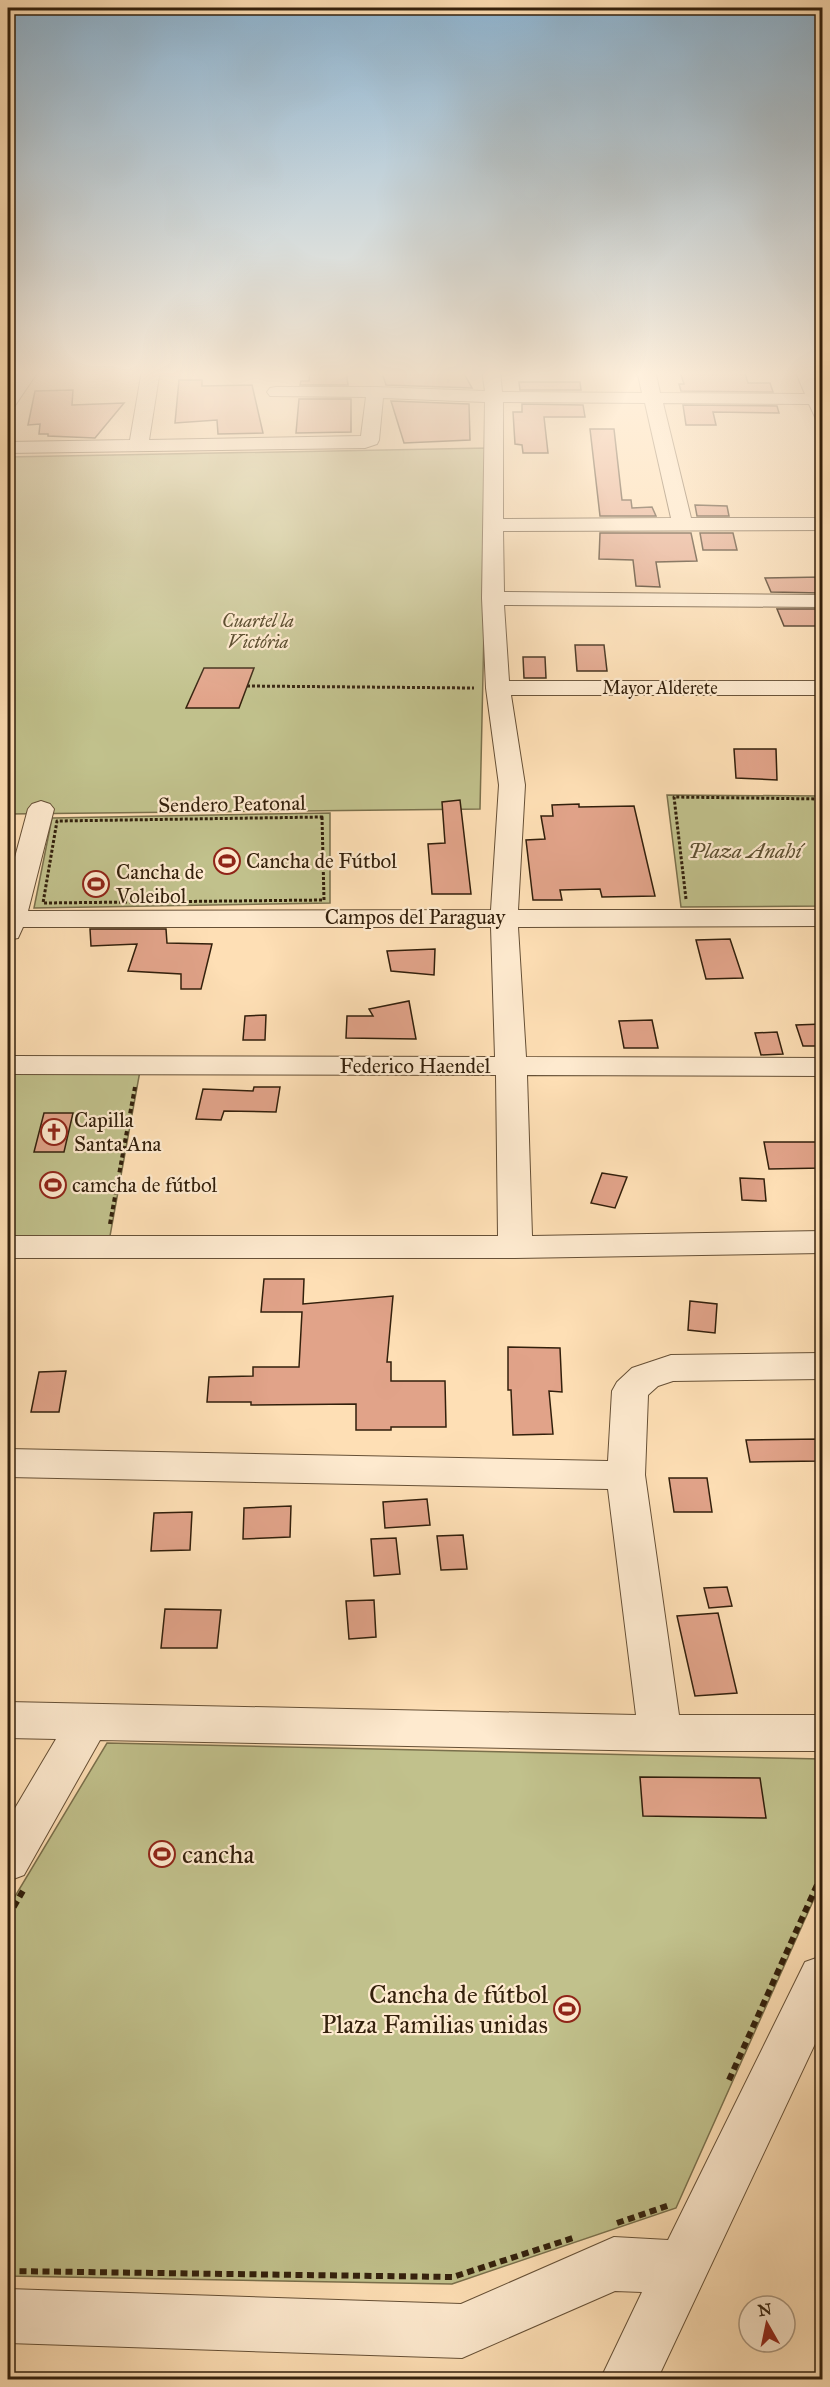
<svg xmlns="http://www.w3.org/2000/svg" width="830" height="2387" font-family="'IM FELL Great Primer',serif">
<rect width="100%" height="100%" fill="#fedfb5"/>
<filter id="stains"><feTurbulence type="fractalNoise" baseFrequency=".00333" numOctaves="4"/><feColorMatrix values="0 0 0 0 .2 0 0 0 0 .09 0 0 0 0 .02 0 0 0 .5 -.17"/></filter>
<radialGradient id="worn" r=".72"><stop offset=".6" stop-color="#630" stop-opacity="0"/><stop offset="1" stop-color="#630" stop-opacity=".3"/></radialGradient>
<path fill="#c1c18c" stroke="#7a704c" stroke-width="1.5" d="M488,448L480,809L8,814V457Z
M667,795L822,796V906L681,907Z
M330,813V903L34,908L52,818Z
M8,1070L140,1071L110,1236H8Z
M107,1743L822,1759V1881L676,2208L452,2284L8,2276V1908Z"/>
<path fill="#e1a389" stroke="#33200c" stroke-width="1.5" d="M310,370H346L348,385H300L301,381H309Z
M381,370H462L472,388L386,385Z
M720,370H744L748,383H770L773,392L681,391L679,384H684L680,372L720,373Z
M179,380H202V386L252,385L263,433L218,434L217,420L175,423Z
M519,382H580L581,390H520Z
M73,390L72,405L124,403L95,438L48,436V434H39L40,424L28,425L35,391Z
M299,399H351V432L296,433Z
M391,401L469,404L470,440L404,443Z
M522,404L583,405L585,417H544L548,453H523L522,445L515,444L513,412H522Z
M683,405L777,406L779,413L713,412L716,425H686Z
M590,429H614L622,500H631L632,508L652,507L656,516H600Z
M695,505L727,506L729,516H697Z
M600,533H691L697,561L656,562L660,587L636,586L633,560L599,559Z
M700,533H733L737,550H703Z
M822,577V593L771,592L765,578Z
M777,609H822V626H784Z
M575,645H604L607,671H577Z
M523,657H545L546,678H524Z
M204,668H254L239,708H186Z
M734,749H776L777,780L736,778Z
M460,800L471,894H432L428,844L445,843L442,802Z
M579,804V807L634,806L655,896L602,897L600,889L560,890L562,900H533L526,840L545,839L541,816H553L552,805Z
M90,929H166L167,943L212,944L201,989H181V974L128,971L137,944L91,946Z
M730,939L743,978L706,979L696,940Z
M435,949L434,975L391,971L387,951Z
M409,1001L416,1039L346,1038L347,1016H373L369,1009Z
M266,1015L265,1040H243L245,1016Z
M652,1020L658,1048H624L619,1021Z
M822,1024V1046H803L796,1025Z
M777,1032L783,1054L761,1055L755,1033Z
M254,1087H280L276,1112L224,1111L221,1120L196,1119L203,1089L253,1091Z
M44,1113H73L64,1152H34Z
M764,1142H822V1168L769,1169Z
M602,1173L627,1177L615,1208L591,1203Z
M740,1178L764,1179L766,1201L742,1200Z
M264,1279H304L303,1304L393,1296L387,1362H391V1381H445L446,1427H391V1430H356V1404L251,1405V1402H207L209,1377L253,1376V1367H299L302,1312H261Z
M690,1301L717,1304L715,1333L688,1330Z
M508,1347L560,1348L562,1392L549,1391L553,1434L513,1435L511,1390H508Z
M66,1371L59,1412H31L39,1372Z
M822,1439V1461L750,1462L746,1440Z
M669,1478H707L712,1512H674Z
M427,1499L430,1525L385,1528L383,1502Z
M291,1506L290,1537L243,1539L244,1508Z
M192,1512L190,1550L151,1551L154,1513Z
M463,1535L467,1569L441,1570L437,1536Z
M396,1538L400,1574L374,1576L371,1539Z
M727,1587L732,1606L709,1608L704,1588Z
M374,1600L376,1637L349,1639L346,1601Z
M165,1609L221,1610L217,1648H161Z
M718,1613L737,1693L695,1696L677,1616Z
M640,1777L760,1778L766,1818L643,1816Z"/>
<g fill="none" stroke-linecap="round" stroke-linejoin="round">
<defs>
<path id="minor" d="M21,370H39L14,407L8,408V391Z
M142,370H160L149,440L361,436L366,397L270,396L267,392L270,388L276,387H375L485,391L482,370H500L502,392L642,393L637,370H655L660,393L805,394L795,370H813L822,394V420L816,419L809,404L663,403L691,518H822V530L503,531L504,592L822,595V607L504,605L509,681H822V695H511L525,785L518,910H822V926L518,927L526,1057L822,1058V1076L527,1075L532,1236L822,1231V1253L515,1258H8V1236H498L496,1075L8,1074V1056L495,1057L491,927H23L18,938L8,940V883L28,809L32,804L41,801L50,804L54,809L28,911L491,910L499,785L486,688L482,598L485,402L383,398L379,440L377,444L365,448L8,453V442L130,440ZM503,402L645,403L671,518L503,519Z
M822,1353V1379L673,1381L658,1386L648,1395L645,1475L679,1715H822V1751H660L100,1740L24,1875L8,1881V1820L56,1739L8,1738V1702L636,1715L608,1489L8,1477V1449L608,1461L612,1391L617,1382L632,1368L671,1355Z
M822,1956V2029L657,2380H600L642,2292L615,2291L462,2358L8,2343V2289L461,2304L614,2237L668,2240L805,1962Z"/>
</defs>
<use href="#minor" stroke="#665036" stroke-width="2"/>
<path stroke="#33200c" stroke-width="3" stroke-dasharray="3 2" stroke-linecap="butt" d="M247,686L474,688
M322,817L324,900L43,903L57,821Z
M686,899L674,797L822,799"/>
<path stroke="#33200c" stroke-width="4" stroke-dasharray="4.5 3" stroke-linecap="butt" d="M110,1224L135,1087"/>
<path stroke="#33200c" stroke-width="6" stroke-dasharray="7 4.5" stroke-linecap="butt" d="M8,1917L24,1889
M729,2080L822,1874
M617,2223L670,2205
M8,2271L453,2277L576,2237"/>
<use href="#minor" fill="#feeacf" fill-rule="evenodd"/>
</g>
<linearGradient id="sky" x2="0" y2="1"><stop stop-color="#8db6d5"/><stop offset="0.53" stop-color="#fff1de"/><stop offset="1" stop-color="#fff1de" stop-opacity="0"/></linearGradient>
<rect width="830" height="704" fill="url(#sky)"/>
<defs>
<symbol id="stadium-ring" viewBox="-11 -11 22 22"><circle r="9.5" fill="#feeacf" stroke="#8f2418" stroke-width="1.5"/><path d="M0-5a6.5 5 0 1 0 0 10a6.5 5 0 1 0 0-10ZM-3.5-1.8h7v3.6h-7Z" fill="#8f2418"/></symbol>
<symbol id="church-ring" viewBox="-11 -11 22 22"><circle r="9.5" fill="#feeacf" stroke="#8f2418" stroke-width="1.5"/><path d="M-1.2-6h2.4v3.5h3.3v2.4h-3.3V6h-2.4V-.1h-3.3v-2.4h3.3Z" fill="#8f2418"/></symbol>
</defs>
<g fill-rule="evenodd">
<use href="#stadium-ring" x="212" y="846" width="30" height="30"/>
<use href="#stadium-ring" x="81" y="869" width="30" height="30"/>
<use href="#church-ring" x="39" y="1117" width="30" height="30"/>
<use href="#stadium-ring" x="38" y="1170" width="30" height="30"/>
<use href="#stadium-ring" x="147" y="1839" width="30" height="30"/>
<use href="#stadium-ring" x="552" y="1994" width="30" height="30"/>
</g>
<g text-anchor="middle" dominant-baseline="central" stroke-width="4.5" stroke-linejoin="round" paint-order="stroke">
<g font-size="18" font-style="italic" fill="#5e5032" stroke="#feeacf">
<text x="258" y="621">Cuartel la<tspan x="258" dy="21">Victória</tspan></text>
</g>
<g font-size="18" fill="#33200c" stroke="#feeacf">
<text x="660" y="688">Mayor Alderete</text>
</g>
<g font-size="21" fill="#33200c" stroke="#feeacf">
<text transform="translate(232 804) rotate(-1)">Sendero Peatonal</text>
<text x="415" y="917">Campos del Paraguay</text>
<text x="415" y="1066">Federico Haendel</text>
</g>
<g font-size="21" font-style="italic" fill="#5e5032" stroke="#feeacf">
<text x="745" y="851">Plaza Anahí</text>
</g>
<g font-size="21" fill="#33200c" stroke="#feeacf" text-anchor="start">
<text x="246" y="861">Cancha de Fútbol</text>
<text x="116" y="872">Cancha de<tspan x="116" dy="24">Voleibol</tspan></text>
<text x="74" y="1120">Capilla<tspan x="74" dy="24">Santa Ana</tspan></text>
<text x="72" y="1185">camcha de fútbol</text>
</g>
<g font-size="26" fill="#33200c" stroke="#feeacf" text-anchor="start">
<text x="182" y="1854">cancha</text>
<text x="548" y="1994" text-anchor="end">Cancha de fútbol<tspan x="548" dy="30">Plaza Familias unidas</tspan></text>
</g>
</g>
<rect width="830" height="2387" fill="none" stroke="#fedfb5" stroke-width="30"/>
<rect x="9" y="9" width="812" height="2369" fill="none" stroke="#33200c" stroke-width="3"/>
<rect x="15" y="15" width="800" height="2357" fill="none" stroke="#33200c" stroke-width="1.5"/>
<g transform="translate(767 2324) rotate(351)"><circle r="28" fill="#feeacf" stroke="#ad9981" stroke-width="1.5"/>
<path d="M0-4.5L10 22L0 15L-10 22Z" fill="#8f2418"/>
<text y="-9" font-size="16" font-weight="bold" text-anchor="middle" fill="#33200c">N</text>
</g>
<rect width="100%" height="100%" filter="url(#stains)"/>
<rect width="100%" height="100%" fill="url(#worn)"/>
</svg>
